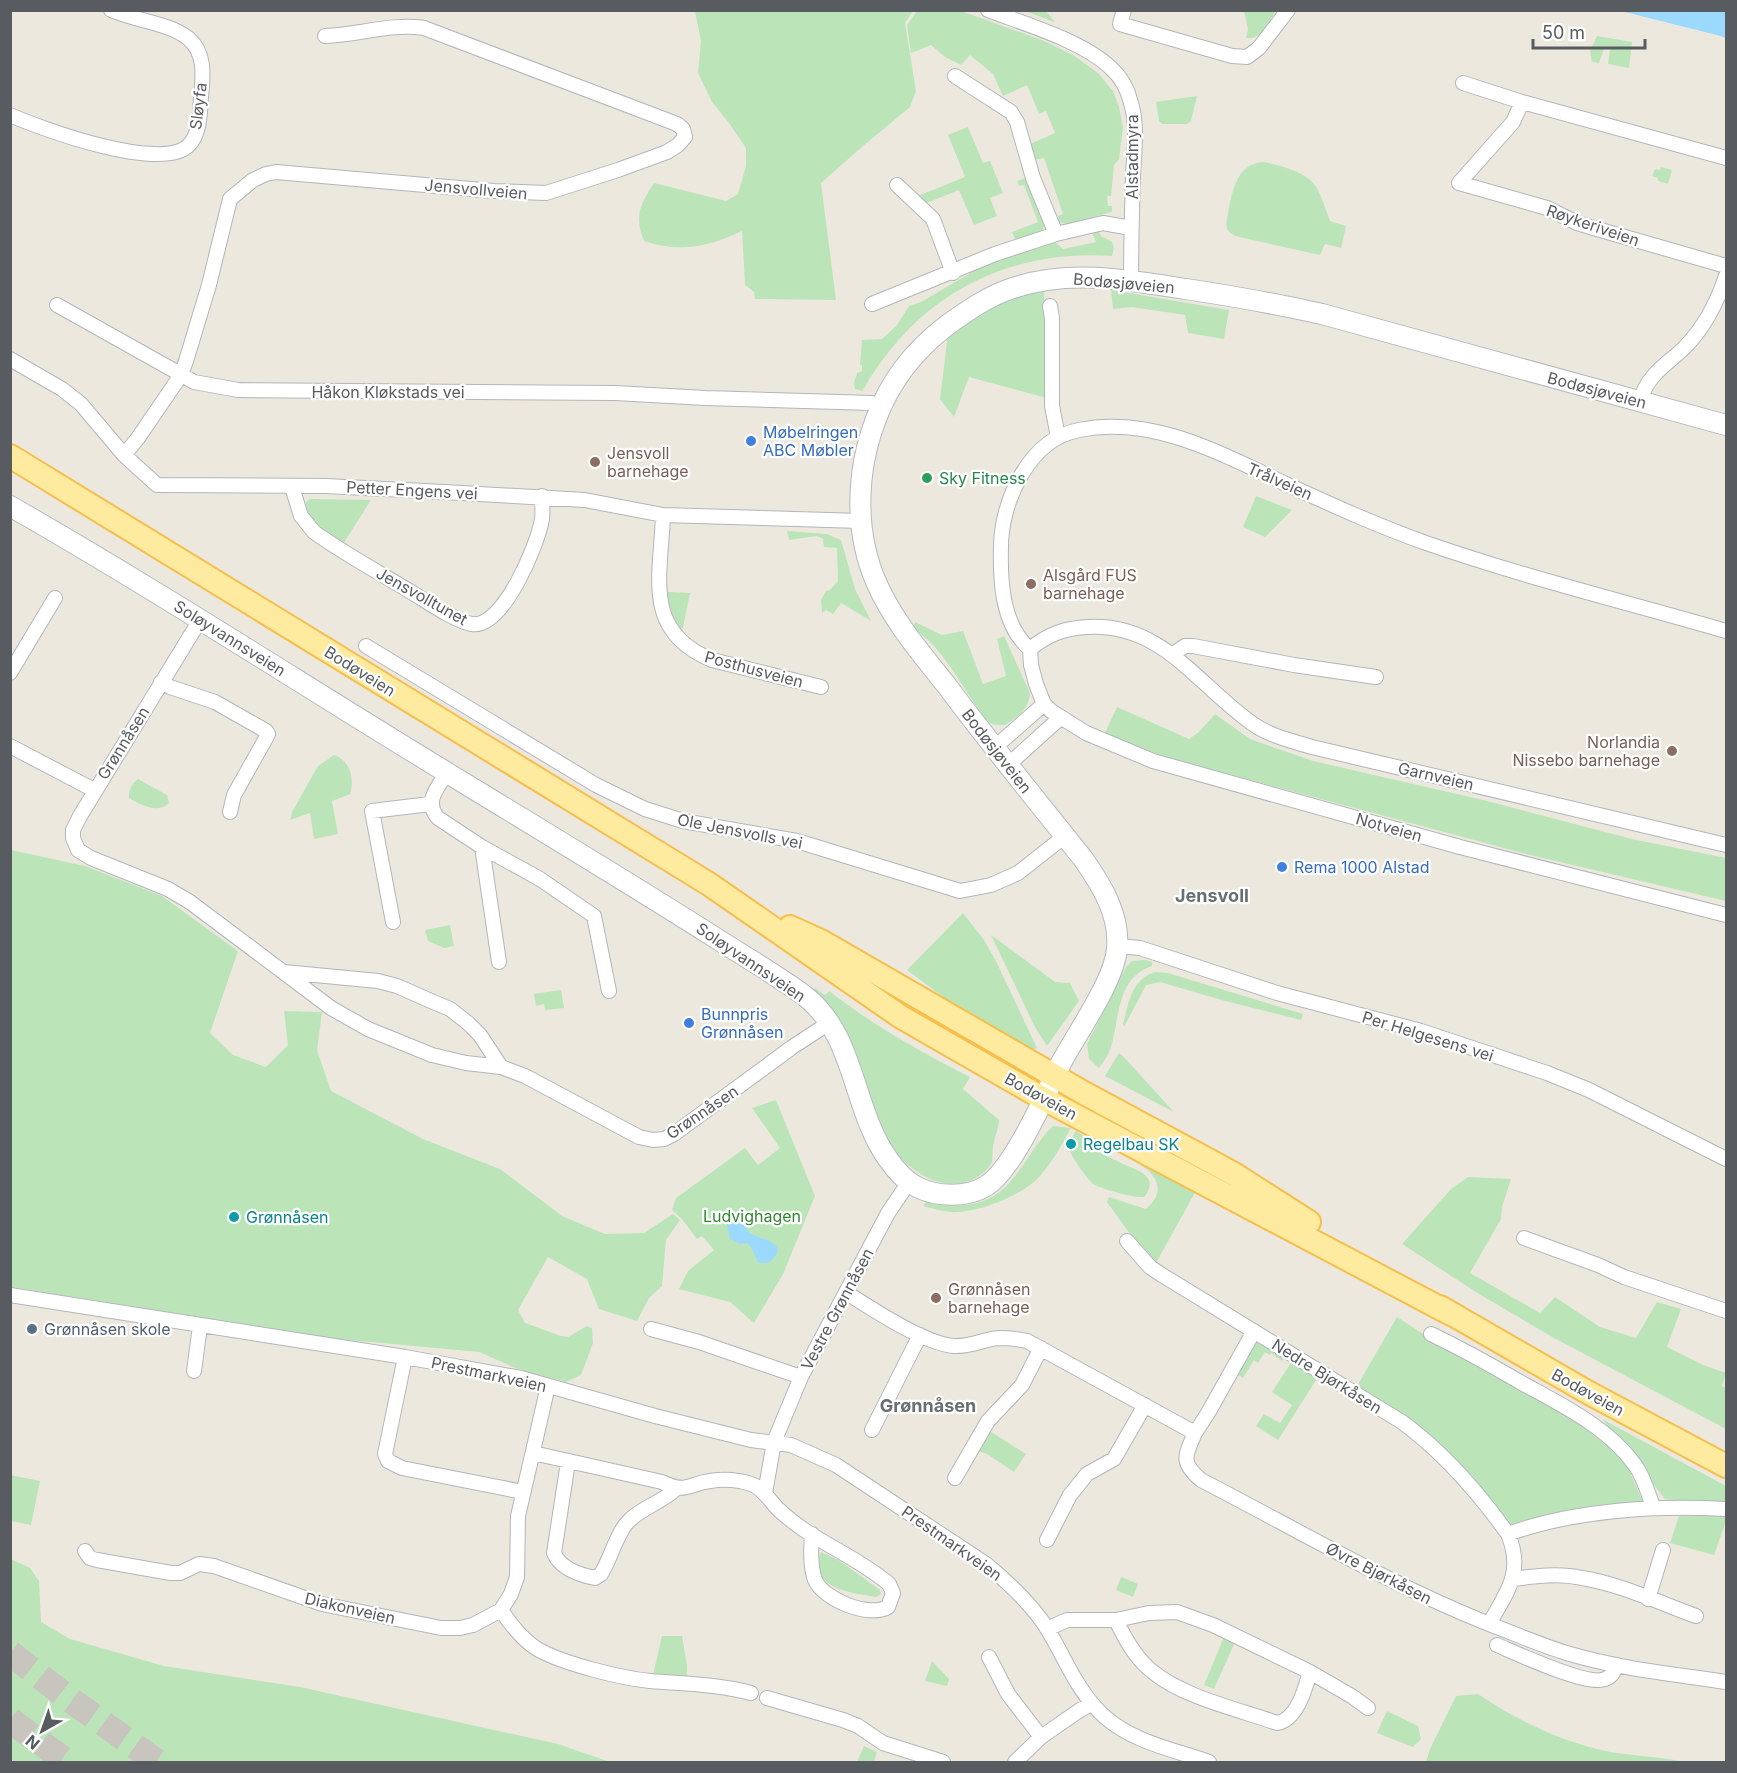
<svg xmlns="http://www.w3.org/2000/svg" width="1737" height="1773" font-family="Inter,sans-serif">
<rect width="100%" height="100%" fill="#ece8de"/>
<path fill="#bbe5b9" d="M695,11H913L905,23L916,91L910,107L863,146L821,183L836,300L755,299L754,292L745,285L742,231C709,247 679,253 644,241C634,216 640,205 654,183L726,201L738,194L746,166V148L729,123L712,102L698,73L701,41Z
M917,11H961L1042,40L1073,55L1098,73L1113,91L1119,107L1123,127L1119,159L1114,165L1111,196H1107L1108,206H1112V212L1068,224L1059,222L1058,216L1063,214L1044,158L1034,160L1028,145L1055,133L1046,111L1039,114L1027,85L1003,96L993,74L970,55L961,65L945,57L931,45L911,53L907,25Z
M1025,11H1046L1055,22H1054Z
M1244,11V10L1276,11C1268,22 1262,40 1246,38L1248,29Z
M1597,36L1632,42L1629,68L1608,64L1610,49L1605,46L1599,63L1592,62L1590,51Z
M1197,96L1191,121L1187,124H1162L1159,121L1156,102Z
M968,127L983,163L990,161L1003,193L990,198L997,216L974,225L959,190L924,204L920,195L965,177L948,135Z
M1265,162C1283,167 1309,172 1318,190C1323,200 1326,211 1330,221L1346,226L1341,248L1325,244L1320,255L1239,237C1232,235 1227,232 1226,225C1231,200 1233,162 1265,162Z
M1661,167L1672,170L1668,184L1658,181V178L1652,176L1655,169L1660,170Z
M1029,177L1047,222L1042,231L1016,241L1012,232L1038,222L1024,185L1019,186L1017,181Z
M1098,230L1101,236L1112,242L1114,248L1112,256C1037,250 962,275 909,329C896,342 884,357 874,372C869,378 867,385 862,391L855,389L854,383L857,373L862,371V365H860L862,340L882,339L897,325L909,306L921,302L979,268L1054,241L1063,249L1096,242L1092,232Z
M1044,288L1047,398L969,377L954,417L940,399L948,334L1010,296Z
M1111,290L1229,310L1224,339L1188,333L1185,315L1132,307L1113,309Z
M1256,496L1292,510L1265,537L1243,527Z
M310,499L371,500L343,544C330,535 305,522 306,502Z
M787,531L827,534L841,540L855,589L871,621L841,603L833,614L826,610L822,613L821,600L826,591L830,590L838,581L837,548L824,547L823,539L817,536L789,540Z
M667,592L690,593L682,632C671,622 669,606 667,592Z
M915,622L942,635L963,631L983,684L1006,676L997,639L1004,636L1030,693C1029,709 1017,718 1004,725C999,725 994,725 990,723C981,719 978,708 973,701C956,676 938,643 912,628Z
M1117,707L1189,739L1199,732L1215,714L1250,739L1313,761L1483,800L1632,839L1726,858V901L1526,854L1232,775L1163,756L1105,733Z
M334,755C350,760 355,779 350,794L332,801L338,834L314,839L310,813L290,820L292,812L318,766Z
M138,779L167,795L169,803C159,814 140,805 129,798C128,791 132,783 138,779Z
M11,850L85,866L162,896L238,951L210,1033L233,1055L266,1067L288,1045L284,1011L322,1012L317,1050L331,1091L423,1139L500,1169L562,1216L605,1234L644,1233L673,1214L680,1220L666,1240L662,1286L649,1298L637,1321L599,1309L587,1279L548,1257L518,1310L525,1323L561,1336L568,1337L587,1326L592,1328L593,1343L581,1375L566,1382L520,1370L479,1352L338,1339L11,1287Z
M963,913L984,940L996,961L1037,1048L1031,1050L958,1008L907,970Z
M450,925L454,946L444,948L428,941L425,930Z
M991,935L1055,982L1070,983L1079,1001L1047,1046L1035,1027Z
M1146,960L1152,962V966C1116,978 1120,1017 1111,1047C1109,1055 1103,1062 1099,1068L1089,1059L1087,1044L1126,967L1132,961Z
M1155,972L1168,973L1303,1014L1301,1020L1225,1001L1160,982L1146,985L1124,1027L1123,1024C1129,1002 1131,980 1155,972Z
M815,988L825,995L829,991C873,1025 920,1052 970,1077L963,1089L999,1120C999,1129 994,1138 993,1147C992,1152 993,1157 992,1161C990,1168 982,1174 976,1178C943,1195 912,1172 891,1148L811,993Z
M561,990L564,1008L545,1010L544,1004L536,1006L534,994Z
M1119,1053L1122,1055L1174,1112L1105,1076Z
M776,1100L815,1196L783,1274L754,1323L730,1302L679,1289L688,1271L714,1250L702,1236L697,1239L681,1218L672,1210L676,1198L745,1148L758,1165L780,1148L752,1108Z
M1053,1126L1071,1128C1061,1146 1050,1167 1035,1181C1019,1196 981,1211 959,1212C947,1213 934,1209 923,1206L927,1201C952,1208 983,1208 1003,1189C1023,1171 1033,1145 1053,1126Z
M1076,1131L1099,1146L1100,1153C1108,1156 1115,1160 1123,1164C1137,1170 1161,1177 1144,1197C1133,1198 1102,1189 1093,1184C1087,1179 1071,1156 1069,1149C1068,1143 1073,1136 1076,1131Z
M1138,1163L1159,1168L1197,1189L1156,1263L1148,1259L1107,1202L1109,1197L1146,1209C1167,1191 1157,1175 1138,1163Z
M1468,1177L1511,1179L1502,1207L1501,1219L1470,1273L1540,1313L1555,1297L1600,1327L1636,1338L1657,1302L1681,1309L1667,1347L1703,1365L1726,1373L1722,1386L1726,1388V1429L1554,1338L1479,1294L1402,1244L1451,1189Z
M1397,1317L1439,1344L1566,1414L1608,1446L1626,1463L1644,1504L1524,1521L1512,1528L1472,1476L1431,1435L1357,1386Z
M1259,1341L1285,1356L1282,1361L1271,1353L1270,1355L1265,1352L1258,1363L1254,1360L1243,1378L1237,1374L1253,1346Z
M1292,1361L1318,1377L1278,1440L1256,1426L1264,1414L1280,1423L1292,1405L1272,1392Z
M1602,1419L1726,1486V1505L1665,1499Z
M988,1430L1026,1454L1014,1472L987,1454L975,1450Z
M10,1475L40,1481L31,1525L11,1521Z
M1726,1515V1521L1714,1555L1670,1543L1679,1516Z
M821,1552L840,1561L880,1590L881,1594L876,1597C852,1593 807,1589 821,1552Z
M11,1559L30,1568L39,1581L41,1622L70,1639L164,1666L300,1687L558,1744L610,1762H11Z
M1121,1577L1138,1584L1133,1597L1116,1590Z
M662,1636H682L687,1665V1677L653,1675Z
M1224,1637L1235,1642L1214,1689L1204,1685Z
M932,1661L949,1679L947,1686L925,1681Z
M1478,1694C1516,1720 1560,1741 1605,1751C1631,1756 1658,1756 1684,1762H1426L1430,1749L1456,1696Z
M1387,1711L1418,1726L1421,1739L1413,1747L1377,1733Z
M864,1746L877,1752L874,1762H857Z"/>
<path fill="#9bd9ff" d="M1621,11H1726V38L1717,35Z
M732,1219C745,1218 742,1226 750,1233C756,1239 790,1241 773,1259C768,1264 765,1263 759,1263C754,1256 754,1249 747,1243L741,1244L730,1239L727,1224Z"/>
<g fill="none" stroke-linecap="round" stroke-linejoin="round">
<path stroke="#c7c5be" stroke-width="26" stroke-dasharray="26 13" stroke-linecap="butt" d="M10,1653L68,1698L157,1762
M10,1720L67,1762"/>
<defs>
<path id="street" d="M988,10C1025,24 1083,41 1111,68C1121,77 1128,90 1131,103C1138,126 1134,152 1133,176C1132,211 1131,245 1131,280
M1124,10L1120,24L1232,56L1247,57L1259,48L1288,10
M955,76L1011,112L1017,122L1033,178L1056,234
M1463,83L1522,102L1726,158
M1522,102L1513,122L1459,183L1547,208L1577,223L1597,229L1726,266
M10,115C42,129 162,173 189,145C200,134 200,112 201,97C203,76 206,53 188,38C169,23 133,20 111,10
M897,185L933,219L953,273
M872,304L995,254L1056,234L1103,223L1131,228
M57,305L173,370L194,382L238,390L615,393L705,398L872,403L880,406
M1050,306L1052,318V406L1058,437
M10,359L62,389L81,404L124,455L157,485L326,486L444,492L585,500L663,515L861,521
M1640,401C1648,374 1664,367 1684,348C1705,327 1717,303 1726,276
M124,455L138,438L181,375L186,361L209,285L230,199L253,180L266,174L276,172L494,191L546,193L618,170L667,152L678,145L685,137L683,129L677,124L424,28C390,23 359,35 325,36
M292,487L301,516L314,532C346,555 382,574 416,595C429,603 457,622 472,624C503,629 538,544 542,519C543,512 542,504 542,496
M663,515C661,576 642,631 712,660L821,687
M200,620L80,816L73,830V838L78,850L91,858L168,889L190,902L331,1008L368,1029L432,1055L466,1063L501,1067L525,1076L639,1137L653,1140L664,1139L674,1134L791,1048L829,1023
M366,646L596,785L645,809L683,821L797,841L960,891L991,885L1018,873L1065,836
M1030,649C1002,626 1000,581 1001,547C1001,502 1029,439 1079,430C1153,415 1221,454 1286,484C1332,505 1378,526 1426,543C1524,577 1626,602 1726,631
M1173,654L1185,646H1193L1294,665L1376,677
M10,673L55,598
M161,682L170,687L215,702L266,731L268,734L266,738L234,795L230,812
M10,746L94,790
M994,748L1044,704
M1008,765L1060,718
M447,773C437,788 424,802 438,818L482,847L540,879L594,916L609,991
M1726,845L1312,747C1292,741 1270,736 1253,724C1198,686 1163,623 1088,627C1065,628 1048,634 1030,649L1031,665L1036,684L1044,704L1051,711L1086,733L1153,761L1460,847L1726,915
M482,847L499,962
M393,922L372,811L430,804
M1118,946L1140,948L1277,993L1421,1031L1547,1073L1589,1090L1726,1159
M284,972L378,981L397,986L431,1001L450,1009L468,1023L480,1035L501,1067
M1524,1238L1598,1265L1624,1277L1726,1311
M1127,1241L1150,1267L1162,1275L1402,1422C1443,1452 1478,1492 1508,1534
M847,1293C872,1309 925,1344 954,1346C970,1347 984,1339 999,1338C1009,1338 1018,1339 1027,1341L1195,1433C1185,1456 1180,1462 1201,1480C1296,1529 1389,1584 1489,1624C1516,1634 1542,1646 1570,1654C1621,1669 1674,1674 1726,1682
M10,1295L405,1357L521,1378L655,1416L751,1440L791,1445L836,1465L986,1564C1009,1583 1032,1604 1048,1630C1066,1660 1078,1693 1105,1717C1133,1742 1175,1750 1209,1762
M651,1329L699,1342L801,1377
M1431,1334C1462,1349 1491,1365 1520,1382C1560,1404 1608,1427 1635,1465C1644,1477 1648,1493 1653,1507
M405,1357L385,1454L388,1461L402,1468L523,1492
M194,1371L200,1326
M872,1430L920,1335
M1195,1433L1208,1413L1254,1331
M533,1453L662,1482C686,1494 688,1484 710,1481C723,1479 739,1480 751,1484C763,1488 770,1501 778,1509C810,1540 855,1555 889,1584L893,1593L888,1607C869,1618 824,1600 815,1580C810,1566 811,1549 812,1534
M568,1462L554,1553C560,1568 580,1575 595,1578L601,1574C611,1558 615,1538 626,1524C638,1509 661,1503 676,1489
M955,1478L988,1421L1022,1385L1041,1348
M765,1493L774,1442L801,1377L888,1213L909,1182
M1047,1540L1070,1495L1087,1474L1114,1459L1145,1405
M85,1551L90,1558L97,1560L171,1573H180L199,1564L214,1566L322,1604L441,1628H460L473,1625L501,1610L511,1594L517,1577L518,1516L548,1386
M1513,1579C1536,1576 1559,1573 1582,1578C1620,1584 1660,1603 1696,1616
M1648,1599L1663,1550
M501,1610C511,1625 523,1641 539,1650C565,1664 620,1678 650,1681C684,1684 717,1684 751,1693
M1116,1620C1125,1639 1136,1659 1153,1672C1183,1697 1240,1710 1277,1723C1297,1720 1305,1689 1310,1672
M1489,1624C1507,1592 1524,1572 1508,1534C1574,1510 1657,1505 1726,1509
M1047,1629L1067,1620H1116L1149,1613L1177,1612L1213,1625L1310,1672L1353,1697L1368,1708
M1497,1645C1516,1653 1588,1687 1605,1679C1612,1677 1614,1671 1617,1665
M989,1657L1008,1694L1041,1737
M767,1698L843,1720L858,1726L883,1743L943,1762
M1015,1762L1041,1737L1080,1710L1091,1704"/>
<path id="secondary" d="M10,506C164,594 312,691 464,783C546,833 629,883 711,935C742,955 775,974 805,996C856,1036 852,1109 888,1159C895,1169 905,1181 917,1187C937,1197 967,1198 986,1186C1014,1169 1046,1093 1061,1063C1077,1033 1115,980 1117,948C1120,915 1102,886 1084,860C1038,802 991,745 947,686C921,653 894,622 877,584C854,533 856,471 876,419C890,381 915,350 946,326C967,311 988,296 1013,288C1070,269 1128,280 1186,289C1232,296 1277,304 1322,314L1726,425"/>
<path id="primary" d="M10,456L709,884L901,1017L1044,1099L1451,1314
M790,927L821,941L1084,1093L1234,1174L1309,1222
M1440,1307L1589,1393L1726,1466"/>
</defs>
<use href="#street" stroke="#b2b6ba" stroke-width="16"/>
<use href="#secondary" stroke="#b5b9bf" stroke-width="22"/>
<use href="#primary" stroke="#f6be4d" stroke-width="26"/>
<use href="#street" stroke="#fff" stroke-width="14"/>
<use href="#secondary" stroke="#fff" stroke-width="20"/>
<use href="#primary" stroke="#ffeba0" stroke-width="22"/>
</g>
<g fill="#3f7fe0" stroke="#fff" stroke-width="2">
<circle cx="751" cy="441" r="6"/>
<circle cx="1282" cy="867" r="6"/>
<circle cx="689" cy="1023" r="6"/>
</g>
<g fill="#8d6e63" stroke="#fff" stroke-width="2">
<circle cx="595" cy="462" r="6"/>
<circle cx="1031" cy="584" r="6"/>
<circle cx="1672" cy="751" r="6"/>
<circle cx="936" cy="1298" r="6"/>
</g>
<circle fill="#2e9e5b" stroke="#fff" stroke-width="2" cx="927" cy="478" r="6"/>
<g fill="#0f9aa8" stroke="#fff" stroke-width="2">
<circle cx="1071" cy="1144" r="6"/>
<circle cx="234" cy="1217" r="6"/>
</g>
<circle fill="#5c6f8a" stroke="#fff" stroke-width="2" cx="32" cy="1329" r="6"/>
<g text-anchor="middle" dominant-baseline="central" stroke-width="4.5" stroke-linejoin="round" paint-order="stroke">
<g font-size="16" fill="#585c60" stroke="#fff">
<text transform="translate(198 106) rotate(-83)">Sløyfa</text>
<text transform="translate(1132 157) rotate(-90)">Alstadmyra</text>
<text transform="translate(476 189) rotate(5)">Jensvollveien</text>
<text transform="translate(1593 225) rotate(19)">Røykeriveien</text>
<text transform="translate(1124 283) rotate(5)">Bodøsjøveien</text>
<text transform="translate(1597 390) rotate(15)">Bodøsjøveien</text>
<text x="388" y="392">Håkon Kløkstads vei</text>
<text transform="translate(1280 481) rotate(24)">Trålveien</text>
<text transform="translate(412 490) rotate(3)">Petter Engens vei</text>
<text transform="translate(422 596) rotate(29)">Jensvolltunet</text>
<text transform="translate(230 638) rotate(32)">Soløyvannsveien</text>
<text transform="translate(754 669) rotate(15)">Posthusveien</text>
<text transform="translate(360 671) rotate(32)">Bodøveien</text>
<text transform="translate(123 743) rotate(-58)">Grønnåsen</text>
<text transform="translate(997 751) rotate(52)">Bodøsjøveien</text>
<text transform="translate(1436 776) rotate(13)">Garnveien</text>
<text transform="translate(1389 827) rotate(16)">Notveien</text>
<text transform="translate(740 831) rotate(11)">Ole Jensvolls vei</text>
<text transform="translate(751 962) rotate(34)">Soløyvannsveien</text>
<text transform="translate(1428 1036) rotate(17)">Per Helgesens vei</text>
<text transform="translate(1041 1096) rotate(29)">Bodøveien</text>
<text transform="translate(702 1112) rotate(-34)">Grønnåsen</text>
<text transform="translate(837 1309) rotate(-62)">Vestre Grønnåsen</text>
<text transform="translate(489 1374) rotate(12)">Prestmarkveien</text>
<text transform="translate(1327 1376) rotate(32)">Nedre Bjørkåsen</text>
<text transform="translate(1588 1392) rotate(29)">Bodøveien</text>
<text transform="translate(952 1543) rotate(35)">Prestmarkveien</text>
<text transform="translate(1379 1573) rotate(27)">Øvre Bjørkåsen</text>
<text transform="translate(350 1608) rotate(13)">Diakonveien</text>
</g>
<g font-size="16" fill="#366cbe" stroke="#fff" text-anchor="start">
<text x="763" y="432">Møbelringen<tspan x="763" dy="18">ABC Møbler</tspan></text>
<text x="1294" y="867">Rema 1000 Alstad</text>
<text x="701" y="1014">Bunnpris<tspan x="701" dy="18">Grønnåsen</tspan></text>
</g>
<g font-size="16" fill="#785e54" stroke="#fff" text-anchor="start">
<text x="607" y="453">Jensvoll<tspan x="607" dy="18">barnehage</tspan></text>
<text x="1043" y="575">Alsgård FUS<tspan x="1043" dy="18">barnehage</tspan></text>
<text x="1660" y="742" text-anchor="end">Norlandia<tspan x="1660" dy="18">Nissebo barnehage</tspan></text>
<text x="948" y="1289">Grønnåsen<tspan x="948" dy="18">barnehage</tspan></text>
</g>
<g font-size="16" fill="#27864d" stroke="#fff" text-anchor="start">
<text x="939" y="478">Sky Fitness</text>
</g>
<g font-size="16" fill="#0d838f" stroke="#fff" text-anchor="start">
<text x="1083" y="1144">Regelbau SK</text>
<text x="246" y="1217">Grønnåsen</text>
</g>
<g font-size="16" fill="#328631" stroke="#fff">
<text x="752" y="1216">Ludvighagen</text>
</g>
<g font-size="16" fill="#4e5e75" stroke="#fff" text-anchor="start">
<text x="44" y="1329">Grønnåsen skole</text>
</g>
<g font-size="18" font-weight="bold" fill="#696e73" stroke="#fff">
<text x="1212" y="895">Jensvoll</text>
<text x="928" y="1405">Grønnåsen</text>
</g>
</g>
<rect width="1737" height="1773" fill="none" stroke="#585c60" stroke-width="24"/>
<g transform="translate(42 1731) rotate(220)" stroke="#ffffff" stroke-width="4.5" paint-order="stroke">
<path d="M0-4.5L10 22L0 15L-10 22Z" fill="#585c60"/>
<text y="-9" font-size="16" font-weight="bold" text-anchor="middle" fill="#585c60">N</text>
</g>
<path d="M1533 39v9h112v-9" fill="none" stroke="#585c60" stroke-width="3"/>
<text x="1542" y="39" font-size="18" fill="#585c60" stroke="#ffffff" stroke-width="4.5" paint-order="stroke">50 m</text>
</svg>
